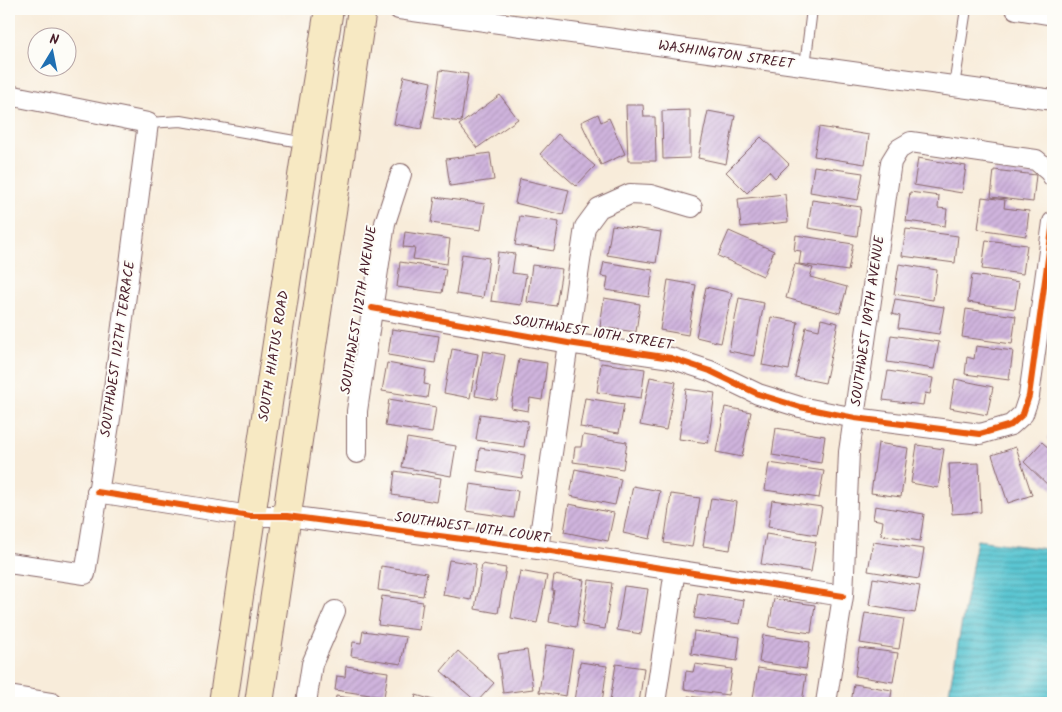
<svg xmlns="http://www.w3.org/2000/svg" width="1062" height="712" font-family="Kalam,sans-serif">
<defs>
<pattern id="water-rules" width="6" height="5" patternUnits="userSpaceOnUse" patternTransform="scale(1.25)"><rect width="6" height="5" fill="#5ac6d2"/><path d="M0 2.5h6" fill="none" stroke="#4ca0ab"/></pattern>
<pattern id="building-hatch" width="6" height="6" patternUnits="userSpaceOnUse" patternTransform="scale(1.25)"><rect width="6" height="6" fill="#cfb4dd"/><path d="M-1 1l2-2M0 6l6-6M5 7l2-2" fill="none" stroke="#b39abe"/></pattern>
</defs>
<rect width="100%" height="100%" fill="#fdfcf7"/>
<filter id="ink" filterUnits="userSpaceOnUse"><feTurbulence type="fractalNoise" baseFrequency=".02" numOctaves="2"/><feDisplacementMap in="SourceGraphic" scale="10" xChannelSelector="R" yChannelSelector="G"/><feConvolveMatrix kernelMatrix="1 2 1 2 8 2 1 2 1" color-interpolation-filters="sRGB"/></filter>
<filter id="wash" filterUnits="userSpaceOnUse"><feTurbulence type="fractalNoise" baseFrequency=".0096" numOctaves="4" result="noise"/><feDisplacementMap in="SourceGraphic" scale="20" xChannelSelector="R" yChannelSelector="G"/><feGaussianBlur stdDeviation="1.12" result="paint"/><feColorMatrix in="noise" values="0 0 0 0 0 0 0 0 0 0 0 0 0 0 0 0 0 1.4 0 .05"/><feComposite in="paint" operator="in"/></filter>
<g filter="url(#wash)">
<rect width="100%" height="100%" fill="#f8ecda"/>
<path fill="url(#water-rules)" stroke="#52727e" d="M977,540L1053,550V703H947Z"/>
<g id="blocks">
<path fill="url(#building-hatch)" d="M440,70L468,74L461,122L433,118Z
M404,76L431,82L421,129L394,124Z
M500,95L518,119L477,148L459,125Z
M626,105H643L644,117H655L656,161H628Z
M690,110V158L663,159L662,111Z
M708,111L735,116L726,164L698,158Z
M598,114L601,122L609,118L625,154L601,165L581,122Z
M819,127L869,135L865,164L814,156Z
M558,134L595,166L576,186L540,154Z
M761,137L789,164L775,178L769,171L747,193L726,172Z
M490,153L494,180L450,186L446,159Z
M918,158L966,166L962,193L914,185Z
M814,166L863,173L858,200L810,192Z
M994,170L1036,175L1033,202L991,197Z
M520,179L569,190L563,215L515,203Z
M910,192L939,196L938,208L947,209L945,226L906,221Z
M785,194L788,222L741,227L738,199Z
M435,197L485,204L481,230L431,223Z
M982,197L1005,200L1004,208L1029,211L1026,236L978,229Z
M812,200L861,207L857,236L808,228Z
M520,216L559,222L554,251L515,245Z
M612,225L661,232L656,263L607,255Z
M906,229L958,236L955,263L902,256Z
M729,231L774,251L763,276L718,256Z
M405,232L450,239L447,264L413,259L415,248L403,247Z
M796,235L853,244L848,271L799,264L801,251L794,250Z
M986,240L1027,245L1023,274L982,269Z
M498,252L515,254L512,273L526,275L521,305L491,301Z
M462,254L489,258L483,298L456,294Z
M400,262L446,269L442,293L397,287Z
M604,262L653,270L649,297L606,290L608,277L601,276Z
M795,264L813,268L810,277L847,287L840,313L786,298Z
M899,264L937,270L933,300L894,294Z
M532,265L562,269L556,306L527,302Z
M972,275L1019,282L1015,309L968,302Z
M668,280L696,285L688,335L660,330Z
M706,287L732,293L721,343L696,337Z
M604,298L640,304L636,332L600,327Z
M739,298L764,303L754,356L729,351Z
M895,299L944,307L939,334L898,328L900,316L892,314Z
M966,309L1016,316L1012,344L962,337Z
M771,317L798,322L789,370L762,365Z
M821,319L838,323L825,383L795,377L806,327L819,330Z
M392,329L439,336L435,363L388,355Z
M891,335L939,342L934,369L887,362Z
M976,346L1013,351L1009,380L965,374L967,357L974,359Z
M452,349L478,354L470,398L444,393Z
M483,351L505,355L497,400L475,396Z
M519,359L547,363L542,400L530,398L528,411L511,408Z
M387,363L426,370L424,384L429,385L427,398L382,391Z
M601,363L645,369L641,398L597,392Z
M888,371L933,378L930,394L925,393L923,405L883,400Z
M650,377L676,382L666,430L640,425Z
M955,379L993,387L987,415L950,408Z
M686,389L715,393L708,443L679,439Z
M585,398L624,404L619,433L580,427Z
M389,399L436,407L432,433L385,426Z
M725,407L751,412L742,457L716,452Z
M480,414L528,421L524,447L476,440Z
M776,428L825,436L821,463L772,455Z
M1053,430V444L1047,438Z
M583,435L627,442L623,469L573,462L575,447H581Z
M407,438L456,446L451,476L402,467Z
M1042,442L1053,452V490L1024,462Z
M878,443L908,448L901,497L871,493Z
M917,445L944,449L938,488L911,483Z
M1016,447L1032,495L1008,503L992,455Z
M480,448L525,455L522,478L477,471Z
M769,463L824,471L819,498L765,490Z
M979,463L981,512L952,514L949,464Z
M575,469L621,479L615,505L570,496Z
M395,471L441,478L437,502L392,495Z
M470,484L518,491L514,518L466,511Z
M633,486L660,491L650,539L623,533Z
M671,494L700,498L692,547L664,543Z
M711,498L737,502L730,550L703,546Z
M772,500L822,507L817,535L768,527Z
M569,504L614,513L608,541L564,532Z
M875,506L924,514L920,541L881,535L883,521L873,519Z
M766,534L816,542L811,572L761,564Z
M873,542L924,549L919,579L868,571Z
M449,560L476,564L471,600L443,595Z
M482,564L506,568L498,613L475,609Z
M381,566L427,573L423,596L378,590Z
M520,571L547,576L537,623L511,618Z
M554,575L584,580L576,627L549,622L554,590H552Z
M873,578L920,586L915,613L869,605Z
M589,580L612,583L605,629L582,625Z
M624,586L648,589L641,634L617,630Z
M698,593L744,600L740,624L694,618Z
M382,596L423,602L419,630L378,625Z
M774,599L815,605L811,633L769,627Z
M865,613L904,619L899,649L860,643Z
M363,631L406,637L401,664L351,656L353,642L361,643Z
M694,631L740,637L737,661L691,654Z
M763,635L810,642L806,669L759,662Z
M546,645L573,649L566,696L539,692Z
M859,648L898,653L893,682L855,676Z
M527,650L533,689L503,693L498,654Z
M458,651L494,683L477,702L441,671Z
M580,662L607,666L602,703L574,701Z
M616,664L644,668L639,703L610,701Z
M695,664L732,669L728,695L684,689L686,671L693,672Z
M346,666L388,672L384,697L335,690L337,676L345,677Z
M758,668L806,675L802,703H789L753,698Z
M854,684L892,690L890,703H851Z
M416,695L443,703H414Z
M336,696L375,702V703H335Z
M688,696L731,702V703H687Z"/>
</g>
</g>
<g filter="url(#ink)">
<use href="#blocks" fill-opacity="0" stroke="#876768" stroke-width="1"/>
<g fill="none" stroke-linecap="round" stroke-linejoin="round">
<defs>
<path id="lane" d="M805,66L812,9
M954,86L966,9
M148,123L181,121L306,143"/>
<path id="street" d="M399,9L1053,100
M1016,9L1053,15
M9,95L148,123L111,412L85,574L9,563
M372,308L568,343L671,358L710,371L758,394L800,407L855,418L980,434L1011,425L1023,414L1029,396L1053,222
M357,453V411L385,223L401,174
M97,492L250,516H287L538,549L843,596
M538,549L585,227L599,208L630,194L651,195L692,207
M9,696L52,703
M306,703L312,664L335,611
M655,703L675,570
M826,703L843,596L849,452L891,162L899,149L911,142L1036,160L1049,171L1053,177"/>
<path id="secondary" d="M223,703L307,143L329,9
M259,703L362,9"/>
</defs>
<use href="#lane" stroke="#876768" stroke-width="12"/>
<use href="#street" stroke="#876768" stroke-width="22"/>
<use href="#secondary" stroke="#876768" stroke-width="30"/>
<use href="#lane" stroke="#fff" stroke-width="10"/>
<use href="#street" stroke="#fff" stroke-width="20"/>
<use href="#secondary" stroke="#f7e9c3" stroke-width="28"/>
<defs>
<path id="cycleway" d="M372,308L568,343L671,358L710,371L758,394L800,407L855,418L980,434L1011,425L1023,414L1029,396L1053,222
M97,492L250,516H287L538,549L843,596"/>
</defs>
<use href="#cycleway" stroke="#fdfcf7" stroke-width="9"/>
<use href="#cycleway" stroke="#e8590c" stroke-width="6"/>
</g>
</g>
<g text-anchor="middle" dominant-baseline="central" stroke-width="4" stroke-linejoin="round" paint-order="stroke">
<g font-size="14" fill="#4a1f2b" stroke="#fdfcf7">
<text transform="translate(726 55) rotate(8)">WASHINGTON STREET</text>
<text transform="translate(359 310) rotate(-81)">SOUTHWEST 112TH AVENUE</text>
<text transform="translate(868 321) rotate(-82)">SOUTHWEST 109TH AVENUE</text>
<text transform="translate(593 333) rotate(9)">SOUTHWEST 10TH STREET</text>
<text transform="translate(118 349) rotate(-82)">SOUTHWEST 112TH TERRACE</text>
<text transform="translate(274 356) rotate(-81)">SOUTH HIATUS ROAD</text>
<text transform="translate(472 528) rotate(8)">SOUTHWEST 10TH COURT</text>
</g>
</g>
<rect width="1062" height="712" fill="none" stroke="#fdfcf7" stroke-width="30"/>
<g transform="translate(52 52) rotate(10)"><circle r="24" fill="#fdfcf7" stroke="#b5a4a5"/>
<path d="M0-4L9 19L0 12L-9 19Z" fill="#1f6fb2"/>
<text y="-8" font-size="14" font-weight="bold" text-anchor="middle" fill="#4a1f2b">N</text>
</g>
</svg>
